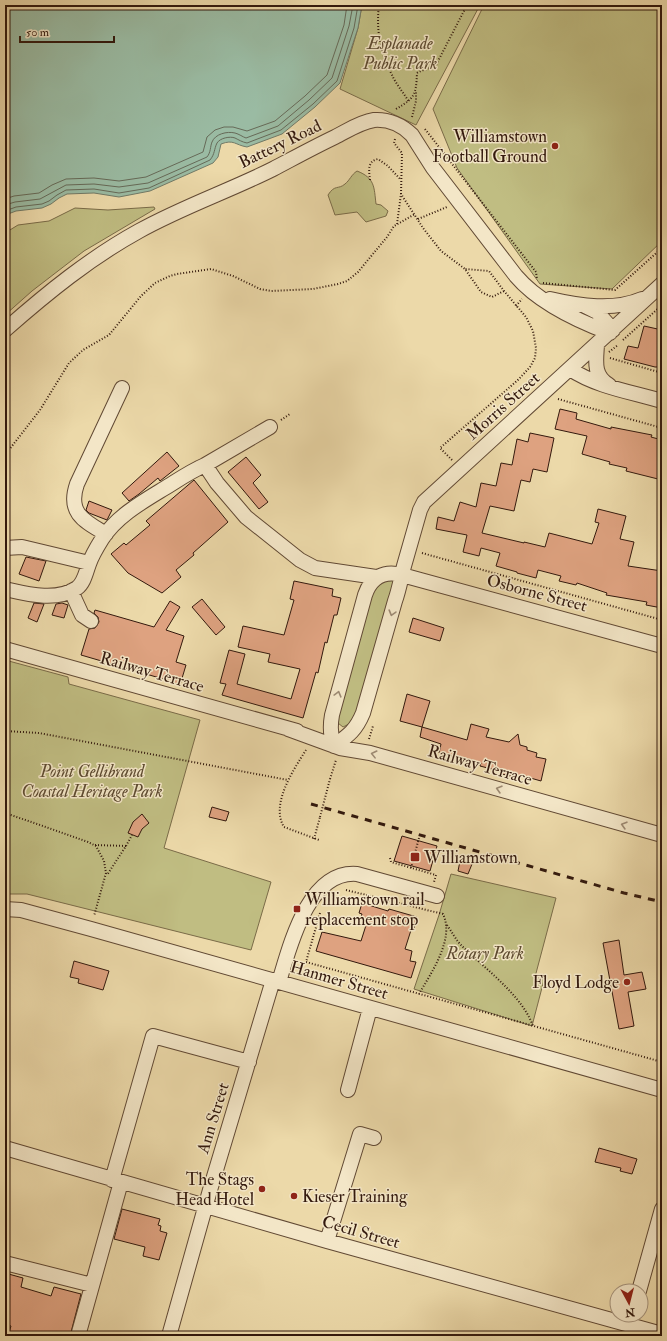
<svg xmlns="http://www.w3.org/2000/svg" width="667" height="1341" font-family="'IM FELL Double Pica',serif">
<rect width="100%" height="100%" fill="#ecd9a9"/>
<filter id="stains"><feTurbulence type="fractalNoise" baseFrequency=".005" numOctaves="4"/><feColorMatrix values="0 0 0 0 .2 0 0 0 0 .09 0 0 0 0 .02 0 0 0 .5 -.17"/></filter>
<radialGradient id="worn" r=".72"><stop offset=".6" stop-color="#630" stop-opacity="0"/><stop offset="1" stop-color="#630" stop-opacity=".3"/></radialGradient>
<path fill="#c0bd82" stroke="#7a6b48" d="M362,5H480L416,125L340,89L358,28Z
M484,5H662V241L612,289L540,284L457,168L433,109Z
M357,171C375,178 374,187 376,204L381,205L388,211L386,216L366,222L357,212L335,215L328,195C335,184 338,190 345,184C350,180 351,175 357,171Z
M154,207L155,209L84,251L32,291L5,315V233L18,225L49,221L75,208L108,210Z
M384,580H392L394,583L359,709L349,724L343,727L338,723L337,718L371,591Z
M5,660L68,677L69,684L200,720L164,848L271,882L251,950L27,894H5Z
M451,874L556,898L535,977L544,980L532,1026L414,989L439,915Z"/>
<path fill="#9abba3" stroke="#717a67" d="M5,5H362L358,28L340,83L315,107L282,134L247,147C235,145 234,139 221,144L218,157L213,163L150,191L119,197L94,193L67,194L59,198L51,204L42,208L16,211L8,214L5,217Z"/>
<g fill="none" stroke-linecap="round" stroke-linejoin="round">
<path stroke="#666a58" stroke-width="1" d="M5,199L14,196L39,193L52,185L66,179L94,178L119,181L146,177L203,152L207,137L215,130L224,127H233L247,131L275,121L305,96L327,75L344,25L347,5
M5,205L15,202L40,199L66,185L94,184L119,187L148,183L207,157C211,152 210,147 212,142C215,134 227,131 235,133C239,134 243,137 246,138L278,126L309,100L332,78L349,26L353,5
M5,211L16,207L42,204L49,201L57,195L66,190L94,189L119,193L149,188L210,160C215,154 214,149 217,143C220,138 230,136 235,138C239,140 242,142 247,143L281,130L313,104L337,81L354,28L358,5"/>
</g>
<path fill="#dea280" stroke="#33190d" d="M644,326L662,330V367H655L624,359L628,346L638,348Z
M560,409L577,413L576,419L611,429V427L652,435L651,437L662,440V480L626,471L627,468L609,464L610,462L582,454L587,436L555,429Z
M530,433L554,438L547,472L533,469L530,482L521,480L514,511L490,506L482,533L524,543V542L545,547L549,533L592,544L599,523L595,522L598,509L626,516L620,539L634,542L628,566L662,571V608L646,605L647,602L606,595L607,593L577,583L576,585L559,581L561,576L538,570L536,578L517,573V572L496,566L500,553L481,548L479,556L463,552L467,535L436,529L438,517L454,521L460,502L476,507L481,483L496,486L501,463L512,465L517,439L528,442Z
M167,452L179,466L160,481L158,478L139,494L129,501L122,493Z
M246,457L261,475L253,483L268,502L259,509L228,472Z
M194,480L228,522L193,553L194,555L176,570L181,577L162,593L128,573L111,554L124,543L126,545L150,525L146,521Z
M89,501L112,510L107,520L89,513L86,510Z
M26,557L46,561L39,581L19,574Z
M294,581L333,589L332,596L341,598L337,615H334L327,643L325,642L318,673L316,672L303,718L222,695L226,684L220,683L229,650L245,654L237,684L291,699L300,669L268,662L270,654L238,647L243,626L284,635L294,600L290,599Z
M202,599L225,627L216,635L192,607Z
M170,601L180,607L166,630L184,636L176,662L186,665L180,685L170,682V681L81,655L89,629L95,628L99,622L98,617L94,613L95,610L154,627Z
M34,603L44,604L37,622L28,618Z
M62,603L68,605L64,618L52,615L56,604Z
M413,618L444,628L440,641L409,632Z
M407,694L430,701L422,727L400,721Z
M471,724L489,729L486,737L509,742L518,734L520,745L527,747V750L537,753L536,757L546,759L541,781L520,775L519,778L502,774L503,772L480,766L481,763L439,753L441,744L420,737L422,727L467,740Z
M212,807L229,812L226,821L209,817Z
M142,814L149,823L142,829L138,837L128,833L133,822Z
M402,836L437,846L430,871L394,861Z
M460,861L472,864L468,874L458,871Z
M362,903L388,911L389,909L417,917L414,928L412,927L405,949L412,951L410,961L416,962L411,978L316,951L322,932L361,941L368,919L361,917L362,914L359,913Z
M619,940L624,975L642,972L646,989L628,992L634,1026L619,1029L603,943Z
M74,961L109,971L103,990L78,983L79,979L70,977Z
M599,1148L637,1159L632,1174L620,1171L621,1168L595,1162Z
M122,1209L160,1219L158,1225L161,1226L160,1231L167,1233L159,1260L143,1256L145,1247L114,1239Z
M5,1273L23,1278L21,1287L51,1296L54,1287L81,1294L70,1336H8L11,1326L5,1324Z"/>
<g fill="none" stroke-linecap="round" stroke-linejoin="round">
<defs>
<path id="minor" d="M662,284L424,502L420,510L404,566C401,578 399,590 395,601L363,713C356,730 349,735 334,746C330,735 330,726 332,715L365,595C371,577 384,570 402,575L662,646
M550,299C580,306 614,311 642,299
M585,306L597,312L613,330
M5,330C47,293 90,258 139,231C182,207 229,191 273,169C294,158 314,147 335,137C347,131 360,122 374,120C388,119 402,125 412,135L433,168L516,276C538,302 578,321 610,333
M597,345C596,361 593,376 609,385
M570,369C597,387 632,392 662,401
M205,465L270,427
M106,534C84,521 67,513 77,484L122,388
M5,548L22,547L89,563
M5,589C27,594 56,602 77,588C84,583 86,572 89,564C92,555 97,547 102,539C117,516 142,502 165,488C178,480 191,471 205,465L217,483L246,517L300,560L315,568L376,577
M71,591L82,615L91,621
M5,649L297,731
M288,729L340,748L370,753L662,835
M5,909L21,910L91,929L662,1090
M279,982C290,946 308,870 357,874L437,896
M348,1090L370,1008
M5,1148L327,1241L662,1334
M112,1180L153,1036L249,1062
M327,1241L360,1134L374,1138
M5,1263L92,1285
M639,1291L662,1209
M78,1336L121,1182
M169,1336L210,1190L273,980"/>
</defs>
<use href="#minor" stroke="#614934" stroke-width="16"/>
<path stroke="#33190d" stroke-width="2" stroke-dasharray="1 2" stroke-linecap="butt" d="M379,5C376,30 380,53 392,75C396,84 403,92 409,102
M396,109C415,98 416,95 417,73C423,69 431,69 436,65L467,5
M412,117L416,101V92
M425,129L536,272L537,279
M395,139L394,143L402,153L401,194L423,228L441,251L465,269L481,292L492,297L504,291
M370,180C369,171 367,161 378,159L388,166L401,180
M418,219L447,207
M397,224L401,194
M543,283L615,290L662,248
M516,306L522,299
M623,340L662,305
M609,352L618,345
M610,358L662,373
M558,399L662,428
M281,420L290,414
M5,455L40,410L69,363L83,350L109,335L141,296L155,283L170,276L177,274L211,269L233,276L260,289L271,291L313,289L338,284L347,281L358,272L387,237L394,226L415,214
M452,460L440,448L519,379L530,367L535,358L536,348L533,331L526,317L504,291L489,271L465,269
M422,553L662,620
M5,731L39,733L288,780
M369,739L373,726
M306,750C294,769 270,804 284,827L319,840
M330,779L336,760
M5,813L43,826L88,842L96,846L104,861L106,873L94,916
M314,839L320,817
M95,845L126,846L107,875
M126,846L132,835
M390,858L391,862L436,875L434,882
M411,868L419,838
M346,890L443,914C455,939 431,973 419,994
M320,913L306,962L662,1062
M447,925C452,932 456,940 461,945C485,969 522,995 533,1026"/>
<use href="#minor" stroke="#f3e6c7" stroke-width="14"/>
<path stroke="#33190d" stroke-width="3" stroke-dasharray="7 7" stroke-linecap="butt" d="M311,804L624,893L662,902"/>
<path stroke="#33190d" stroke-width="2" stroke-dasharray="1 2" stroke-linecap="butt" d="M320,817L330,779"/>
</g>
<defs><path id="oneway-chevron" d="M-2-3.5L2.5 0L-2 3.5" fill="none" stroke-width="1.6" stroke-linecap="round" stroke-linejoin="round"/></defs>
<g stroke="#9d8a73">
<use href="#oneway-chevron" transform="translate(392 613) rotate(106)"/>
<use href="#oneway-chevron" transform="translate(338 694) rotate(-75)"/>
<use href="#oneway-chevron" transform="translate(374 754) rotate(-166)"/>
<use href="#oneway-chevron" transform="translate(499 789) rotate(-164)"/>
<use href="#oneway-chevron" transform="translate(624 825) rotate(-164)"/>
</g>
<g fill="#8f2418" stroke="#f3e6c7" stroke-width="1.5">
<circle cx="555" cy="146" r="4"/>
<rect x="410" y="852" width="10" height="10" rx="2"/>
<rect x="293" y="905" width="8" height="8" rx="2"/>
<circle cx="627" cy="982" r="4"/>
<circle cx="262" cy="1189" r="4"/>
<circle cx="294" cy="1196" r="4"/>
</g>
<g text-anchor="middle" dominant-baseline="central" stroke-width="3" stroke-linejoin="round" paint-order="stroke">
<g font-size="17" font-style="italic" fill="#5d4a30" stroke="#f3e6c7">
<text x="400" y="43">Esplanade<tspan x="400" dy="20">Public Park</tspan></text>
<text x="92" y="771">Point Gellibrand<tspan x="92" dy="20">Coastal Heritage Park</tspan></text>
<text x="485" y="953">Rotary Park</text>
</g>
<g font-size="17" fill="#33190d" stroke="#f3e6c7" text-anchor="end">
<text x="547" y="136">Williamstown<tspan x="547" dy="20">Football Ground</tspan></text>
<text x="424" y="857" text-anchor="start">Williamstown</text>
<text x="305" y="899" text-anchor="start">Williamstown rail<tspan x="305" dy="20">replacement stop</tspan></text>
<text x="619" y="982">Floyd Lodge</text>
<text x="254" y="1179">The Stags<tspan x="254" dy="20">Head Hotel</tspan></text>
<text x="302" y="1196" text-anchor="start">Kieser Training</text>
</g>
<g font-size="17" fill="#33190d" stroke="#f3e6c7">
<text transform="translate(280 144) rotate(-26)">Battery Road</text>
<text transform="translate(503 406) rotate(-42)">Morris Street</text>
<text transform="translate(537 593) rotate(15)">Osborne Street</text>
<text transform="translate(152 672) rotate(16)">Railway Terrace</text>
<text transform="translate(480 765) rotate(16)">Railway Terrace</text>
<text transform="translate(339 980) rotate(16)">Hanmer Street</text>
<text transform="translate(213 1118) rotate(-73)">Ann Street</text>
<text transform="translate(361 1232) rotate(16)">Cecil Street</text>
</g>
</g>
<rect width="667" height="1341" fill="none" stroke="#ecd9a9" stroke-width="20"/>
<rect x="6" y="6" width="655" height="1329" fill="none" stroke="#33190d" stroke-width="2"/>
<rect x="10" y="10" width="647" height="1321" fill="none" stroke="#33190d"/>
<g transform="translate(629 1303) rotate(173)"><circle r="19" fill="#f3e6c7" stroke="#a6947d"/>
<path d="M0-3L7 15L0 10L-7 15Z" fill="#8f2418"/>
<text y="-6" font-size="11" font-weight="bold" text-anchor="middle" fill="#33190d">N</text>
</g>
<path d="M20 36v6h94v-6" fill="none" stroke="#33190d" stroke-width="2"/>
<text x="26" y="36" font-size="12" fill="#33190d" stroke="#f3e6c7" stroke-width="3" paint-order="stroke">50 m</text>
<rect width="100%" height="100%" filter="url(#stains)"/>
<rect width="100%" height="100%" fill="url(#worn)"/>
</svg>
